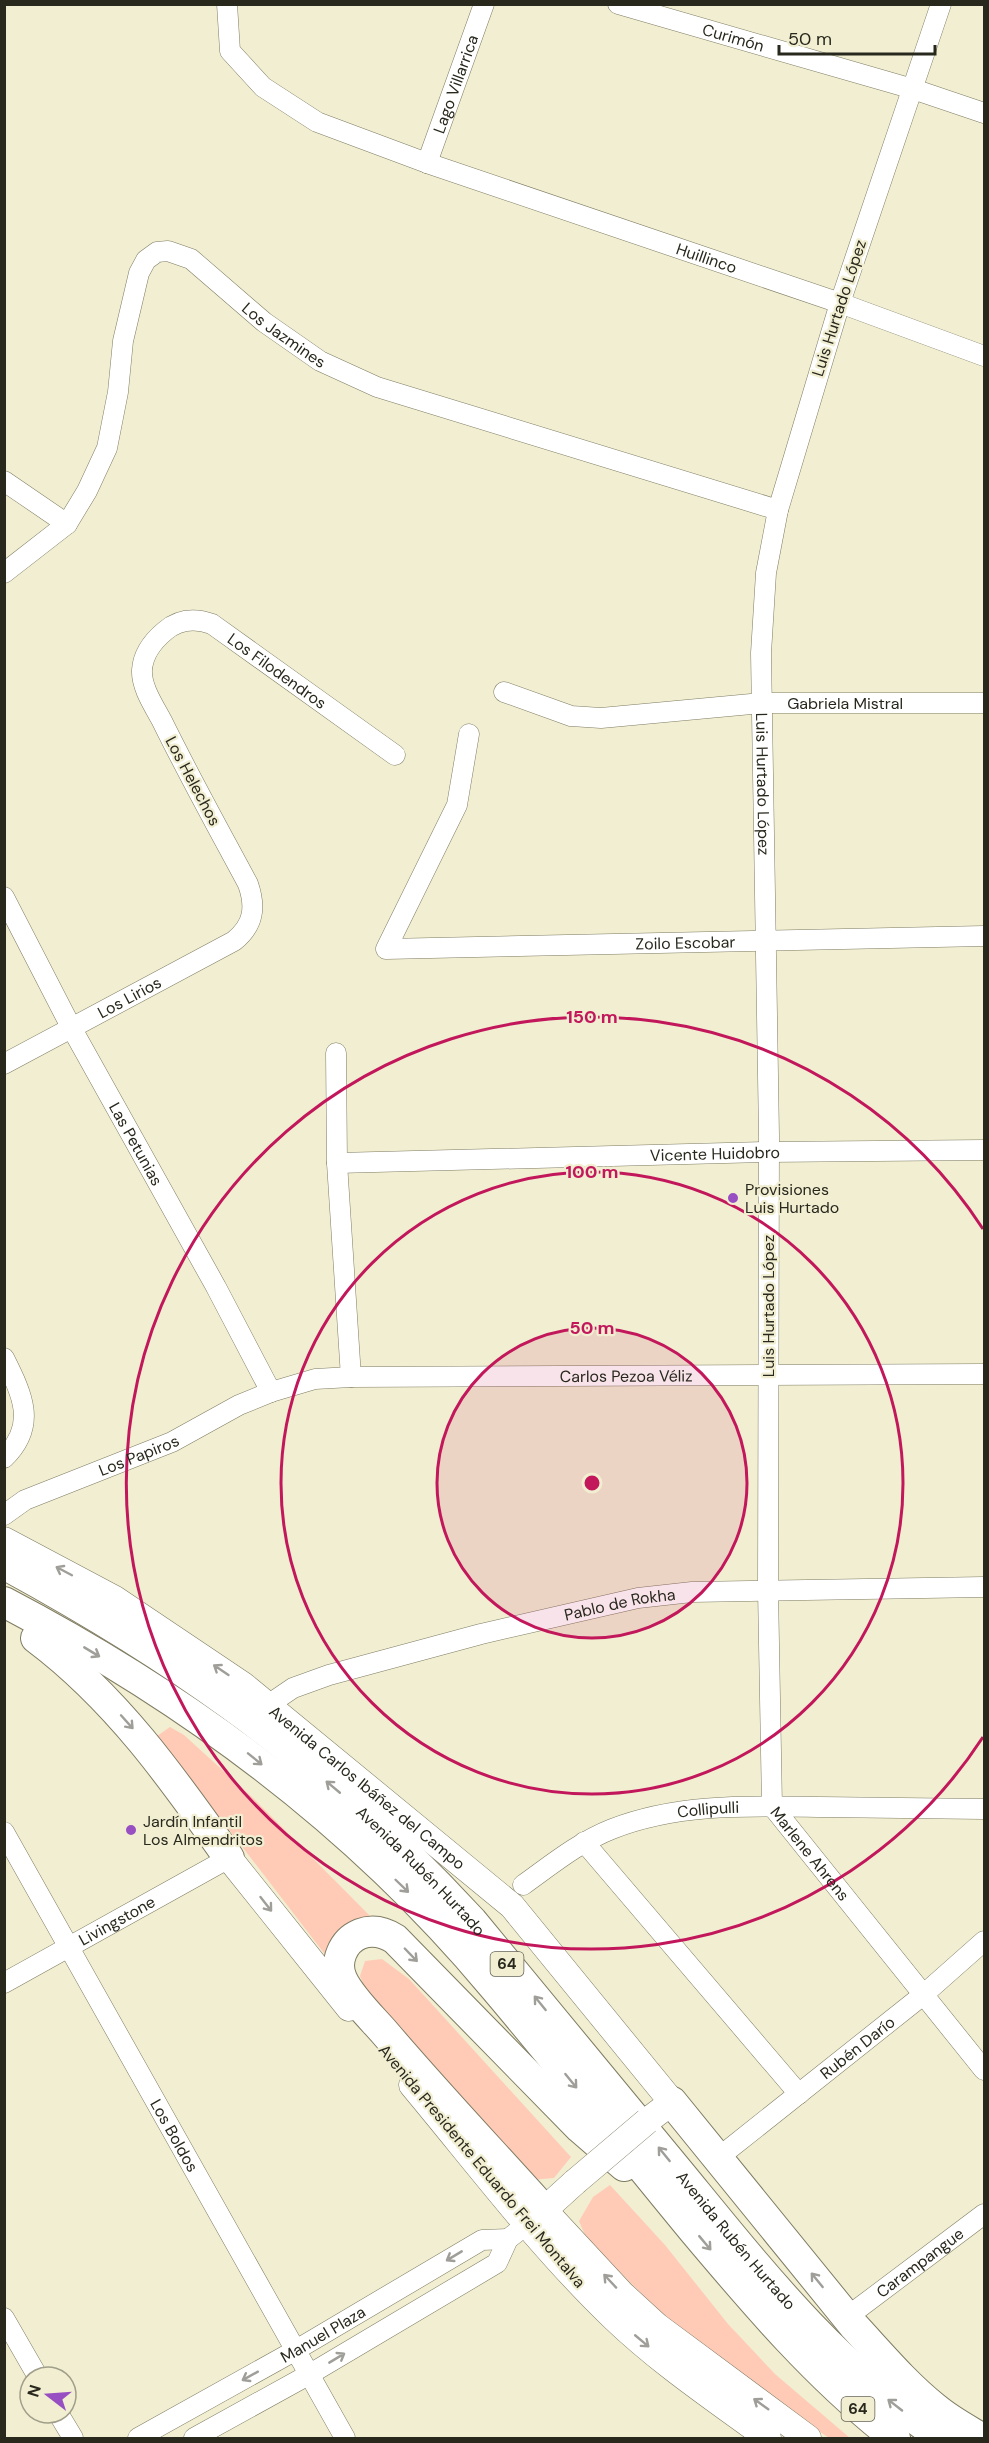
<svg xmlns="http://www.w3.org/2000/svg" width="989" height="2443" font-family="'DM Sans',sans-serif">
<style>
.green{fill:#ffcbb7}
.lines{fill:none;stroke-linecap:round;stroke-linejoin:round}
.minor-casing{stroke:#7f7c62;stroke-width:21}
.major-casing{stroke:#7f7c62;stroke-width:27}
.highway-casing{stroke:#7f7c62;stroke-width:32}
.minor{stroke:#fff;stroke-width:20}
.major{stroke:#fff;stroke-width:26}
.highway{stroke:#fff;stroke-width:30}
.major-bridge-casing{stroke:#7f7c62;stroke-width:27;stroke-linecap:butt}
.major-bridge{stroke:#fff;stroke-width:26}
.oneway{stroke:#9f9e99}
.ring{fill:none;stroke:#c2185b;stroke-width:3}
.poi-dot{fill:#984fc2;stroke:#f1eed2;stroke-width:2}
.labels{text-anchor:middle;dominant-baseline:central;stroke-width:4.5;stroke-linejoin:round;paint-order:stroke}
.shield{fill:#f1eed2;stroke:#656353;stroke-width:1.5}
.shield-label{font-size:15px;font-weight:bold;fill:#29281d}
.street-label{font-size:16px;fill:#29281d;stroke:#f1eed2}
.poi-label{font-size:16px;fill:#29281d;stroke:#f1eed2;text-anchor:start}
.centre{fill:#c2185b;stroke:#f1eed2;stroke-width:3}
.ring-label{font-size:18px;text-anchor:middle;font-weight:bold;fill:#c2185b;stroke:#f1eed2;stroke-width:4.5;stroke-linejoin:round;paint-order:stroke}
</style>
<rect width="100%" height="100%" fill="#f1eed2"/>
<path class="green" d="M 170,1727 L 184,1735 L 252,1797 L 376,1922 L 327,1957 L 157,1736 Z
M 382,1959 L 409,1979 L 571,2157 L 554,2178 L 532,2180 L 371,2003 L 360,1976 L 365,1961 Z
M 610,2185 L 665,2245 L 728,2324 L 775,2374 L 850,2438 L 829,2438 L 773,2400 L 666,2318 L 587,2240 L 579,2221 L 593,2197 Z"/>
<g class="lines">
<g class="minor-casing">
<g id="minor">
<path id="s1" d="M 227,4 L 230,51 L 263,87 L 317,122 L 427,163 L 840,303 L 984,356"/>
<path id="s2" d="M 618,4 L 913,89 L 984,113"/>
<path id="s3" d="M 941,4 L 840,303 L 778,510 L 766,573 L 761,653 L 769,1136 L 768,1590 L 772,1806 L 984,2070"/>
<path id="s4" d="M 427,163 L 484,4"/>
<path d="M 4,481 L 67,524"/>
<path id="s5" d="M 4,573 L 67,524 L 87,491 L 107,448 L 118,392 L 123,341 L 139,273 L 146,260 L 157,252 L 168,251 L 191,259 L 264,322 L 320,361 L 377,387 L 778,510"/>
<path id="s6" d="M 504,692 L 571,716 L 601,718 L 762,703 L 984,703"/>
<path id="s7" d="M 469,734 L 457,805 L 386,949 L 984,936"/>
<path id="s8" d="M 4,897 L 71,1027 L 216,1287 L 271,1392"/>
<path d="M 336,1053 L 337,1163 L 351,1377"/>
<path id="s9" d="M 4,1064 L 234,941 C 254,925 256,907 248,884 C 219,830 189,776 162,721 C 154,706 141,687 142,670 C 143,653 153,641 165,631 C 179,619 195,618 212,624 L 395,755"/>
<path id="s10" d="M 337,1163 L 768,1152 L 984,1150"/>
<path d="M 4,1358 C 22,1394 38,1425 4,1458"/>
<path id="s11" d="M 4,1515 L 25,1500 L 172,1442 L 239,1405 L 271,1392 L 315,1379 L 351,1377 L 984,1374"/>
<path id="s12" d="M 268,1705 L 293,1688 L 329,1675 L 481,1634 L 638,1598 L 692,1592 L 984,1587"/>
<path id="s13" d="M 4,1832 L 345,2438"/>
<path d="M 584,1842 L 799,2094"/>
<path id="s14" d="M 523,1885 C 551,1865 579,1842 612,1829 C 678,1803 750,1806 820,1807 C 875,1808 930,1808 984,1809"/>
<path id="s15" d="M 4,1983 L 229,1858"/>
<path id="s16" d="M 728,2150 L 923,1995 L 984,1941"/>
<path id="s17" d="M 855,2311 L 984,2214"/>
<path d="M 4,2318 L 38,2377"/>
<path d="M 58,2413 L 73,2438"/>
<path id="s18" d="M 138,2438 L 296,2350 L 482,2240 L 508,2239"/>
<path d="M 194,2438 L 310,2374 L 497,2263 L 508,2239 L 517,2232"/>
</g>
</g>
<g class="major-casing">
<g id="major">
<path id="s19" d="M 4,1540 L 115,1599 L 243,1685 L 512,1906 L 672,2102 L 647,2121"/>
<path d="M 229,1858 L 349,2008"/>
<path d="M 412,2085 C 478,2164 540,2247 614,2318 C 661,2363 716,2400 768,2438"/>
<path d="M 544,2210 L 622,2294 L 657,2326 L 808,2438"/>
<path d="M 533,2220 L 575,2182"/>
</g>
</g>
<g class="highway-casing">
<g id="highway">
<path id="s20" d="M 4,1564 C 83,1607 160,1653 232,1706 C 319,1769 399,1842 472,1921 C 543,2007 613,2092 684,2178 C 765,2277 835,2366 942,2438"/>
<path d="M 4,1602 C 191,1700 358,1824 493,1986 C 561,2066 626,2149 693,2230 C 756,2305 818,2378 895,2438"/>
<path d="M 36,1638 C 116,1698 172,1777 229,1858"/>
<path d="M 672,2102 L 854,2326 C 880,2354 905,2384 935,2408 C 949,2420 966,2429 981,2438"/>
<path d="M 544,2210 C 491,2151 436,2093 385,2033 C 372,2018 350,1997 342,1979 C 334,1962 343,1941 360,1934 C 373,1929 384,1932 395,1939 L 580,2128 L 624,2166"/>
</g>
</g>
<use href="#minor" class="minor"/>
<use href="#major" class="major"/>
<use href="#highway" class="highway"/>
<g class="major-bridge-casing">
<path id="major-bridge" d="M 575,2182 L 647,2121"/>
</g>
<use href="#major-bridge" class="major-bridge"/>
</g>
<defs><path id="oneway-shaft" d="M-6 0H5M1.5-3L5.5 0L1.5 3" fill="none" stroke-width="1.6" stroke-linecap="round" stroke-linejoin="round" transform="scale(1.5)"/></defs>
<g class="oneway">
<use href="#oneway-shaft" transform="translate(64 1571) rotate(-152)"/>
<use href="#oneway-shaft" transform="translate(92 1652) rotate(31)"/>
<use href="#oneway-shaft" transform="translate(221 1670) rotate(-146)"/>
<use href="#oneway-shaft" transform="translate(127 1722) rotate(48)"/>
<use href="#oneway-shaft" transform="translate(255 1759) rotate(39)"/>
<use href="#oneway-shaft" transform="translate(333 1787) rotate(-140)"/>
<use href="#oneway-shaft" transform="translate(402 1886) rotate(44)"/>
<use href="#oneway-shaft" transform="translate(266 1904) rotate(52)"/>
<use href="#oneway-shaft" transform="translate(411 1955) rotate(46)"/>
<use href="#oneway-shaft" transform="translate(540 2003) rotate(-129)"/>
<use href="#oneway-shaft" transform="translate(571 2081) rotate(51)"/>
<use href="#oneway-shaft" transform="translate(664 2154) rotate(-129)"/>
<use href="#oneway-shaft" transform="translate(705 2243) rotate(50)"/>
<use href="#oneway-shaft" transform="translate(454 2256) rotate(149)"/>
<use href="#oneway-shaft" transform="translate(817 2280) rotate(-129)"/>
<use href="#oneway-shaft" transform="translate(610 2281) rotate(-133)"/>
<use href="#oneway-shaft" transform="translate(642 2341) rotate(40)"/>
<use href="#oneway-shaft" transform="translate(337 2358) rotate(-31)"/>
<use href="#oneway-shaft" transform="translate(250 2376) rotate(151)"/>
<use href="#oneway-shaft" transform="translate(761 2404) rotate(-144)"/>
<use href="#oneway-shaft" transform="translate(895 2405) rotate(-142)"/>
</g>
<circle cx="592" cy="1483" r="155" fill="#c2185b" fill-opacity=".12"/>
<g class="ring">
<circle cx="592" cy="1483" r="155"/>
<circle cx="592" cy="1483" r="311"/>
<path d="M983 1737A466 466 0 1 1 983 1229"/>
</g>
<g class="poi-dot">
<circle cx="733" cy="1198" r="6"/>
<circle cx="131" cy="1830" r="6"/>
</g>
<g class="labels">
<g class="shield">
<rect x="490.5" y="1952" width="33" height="24" rx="4.5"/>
<rect x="841.5" y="2397" width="33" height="24" rx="4.5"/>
</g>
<g class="shield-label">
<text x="507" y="1964">64</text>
<text x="858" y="2409">64</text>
</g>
<g class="street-label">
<text stroke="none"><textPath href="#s2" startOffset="120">Curimón</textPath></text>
<text stroke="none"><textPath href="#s4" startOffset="84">Lago Villarrica</textPath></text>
<text stroke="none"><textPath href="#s1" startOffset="573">Huillinco</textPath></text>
<text transform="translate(839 308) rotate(-72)">Luis Hurtado López</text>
<text stroke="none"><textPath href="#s5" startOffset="528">Los Jazmines</textPath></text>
<text stroke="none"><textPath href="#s9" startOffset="741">Los Filodendros</textPath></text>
<text stroke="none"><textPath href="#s6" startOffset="346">Gabriela Mistral</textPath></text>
<text transform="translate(193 781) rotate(62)">Los Helechos</text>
<text stroke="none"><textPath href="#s3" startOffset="807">Luis Hurtado López</textPath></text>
<text stroke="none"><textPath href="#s7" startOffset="532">Zoilo Escobar</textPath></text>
<text stroke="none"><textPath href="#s9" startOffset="142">Los Lirios</textPath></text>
<text stroke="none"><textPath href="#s8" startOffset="280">Las Petunias</textPath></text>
<text stroke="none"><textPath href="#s10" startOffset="378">Vicente Huidobro</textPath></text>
<text transform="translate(768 1306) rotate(-90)">Luis Hurtado López</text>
<text stroke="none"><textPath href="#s11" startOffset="652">Carlos Pezoa Véliz</textPath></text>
<text stroke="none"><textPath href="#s11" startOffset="148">Los Papiros</textPath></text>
<text stroke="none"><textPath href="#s12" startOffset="368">Pablo de Rokha</textPath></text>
<text stroke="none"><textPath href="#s19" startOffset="441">Avenida Carlos Ibáñez del Campo</textPath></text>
<text stroke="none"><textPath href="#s14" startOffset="204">Collipulli</textPath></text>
<text stroke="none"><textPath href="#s3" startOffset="1890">Marlene Ahrens</textPath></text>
<text stroke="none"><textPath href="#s20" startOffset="520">Avenida Rubén Hurtado</textPath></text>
<text stroke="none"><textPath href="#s15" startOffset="129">Livingstone</textPath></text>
<text stroke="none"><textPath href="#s16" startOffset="165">Rubén Darío</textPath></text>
<text stroke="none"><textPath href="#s13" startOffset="348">Los Boldos</textPath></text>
<text transform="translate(482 2166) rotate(50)">Avenida Presidente Eduardo Frei Montalva</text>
<text stroke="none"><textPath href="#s20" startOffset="1006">Avenida Rubén Hurtado</textPath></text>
<text stroke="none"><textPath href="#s17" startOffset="81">Carampangue</textPath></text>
<text stroke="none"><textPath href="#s18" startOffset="212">Manuel Plaza</textPath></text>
</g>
<g class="poi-label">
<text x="745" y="1189">Provisiones<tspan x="745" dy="18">Luis Hurtado</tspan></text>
<text x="143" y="1821">Jardín Infantil<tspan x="143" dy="18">Los Almendritos</tspan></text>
</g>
</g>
<circle cx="592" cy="1483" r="9" class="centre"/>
<g class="ring-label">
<text x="592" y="1023">150 m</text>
<text x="592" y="1178">100 m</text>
<text x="592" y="1334">50 m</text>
</g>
<rect width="989" height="2443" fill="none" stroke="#29281d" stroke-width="12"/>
<g transform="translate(48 2395) rotate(287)"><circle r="28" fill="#f1eed2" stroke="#a19f8a" stroke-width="1.5"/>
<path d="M0-4.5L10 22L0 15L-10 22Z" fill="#984fc2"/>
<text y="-9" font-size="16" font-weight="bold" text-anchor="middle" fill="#29281d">N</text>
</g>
<path d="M779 45v9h156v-9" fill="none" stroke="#29281d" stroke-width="3"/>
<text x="788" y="45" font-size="18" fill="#29281d" stroke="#f1eed2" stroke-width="4.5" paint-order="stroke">50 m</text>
</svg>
